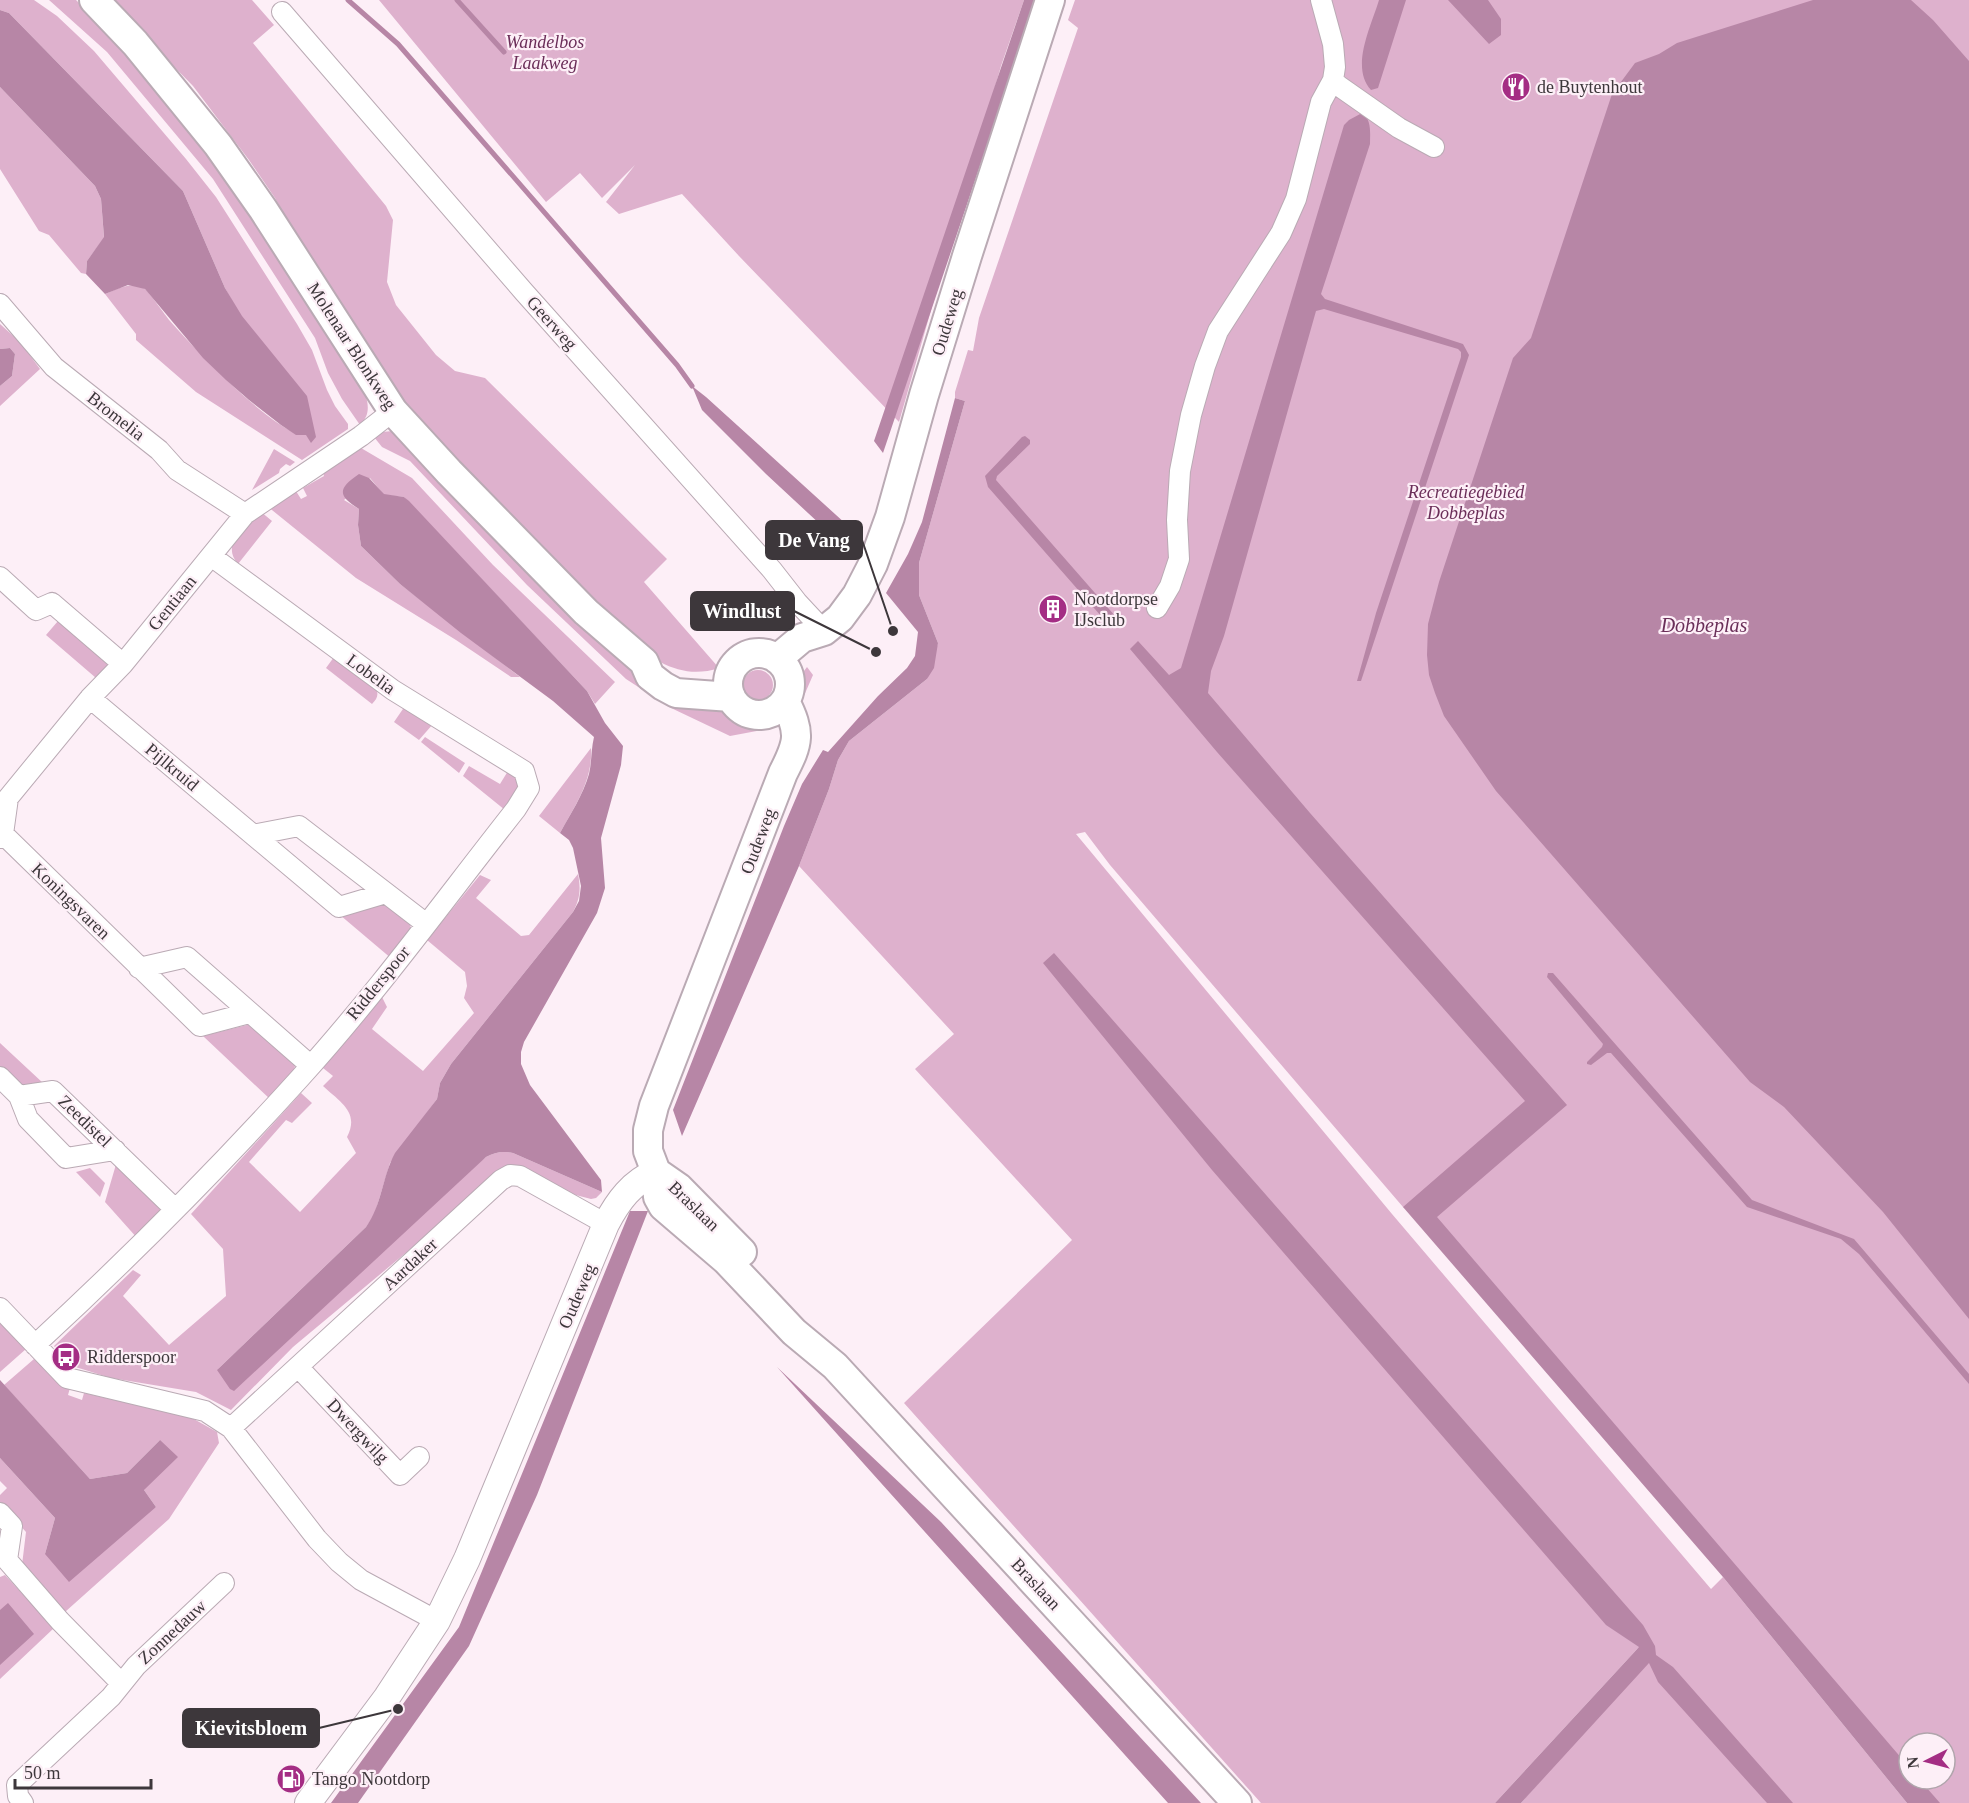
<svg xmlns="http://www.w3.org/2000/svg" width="1969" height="1803" font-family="'Times New Roman',serif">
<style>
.green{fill:#deb1cd}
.water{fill:#b786a6}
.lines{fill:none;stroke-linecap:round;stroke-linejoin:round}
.stream{stroke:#b786a6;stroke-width:5}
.minor-casing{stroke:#baaab4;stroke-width:22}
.tertiary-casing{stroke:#baaab4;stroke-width:28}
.secondary-casing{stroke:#baaab4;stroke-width:32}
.minor{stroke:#fff;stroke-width:20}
.tertiary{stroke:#fff;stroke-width:26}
.secondary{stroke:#fff;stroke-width:28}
.labels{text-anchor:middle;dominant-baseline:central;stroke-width:4.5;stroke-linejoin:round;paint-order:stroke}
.park-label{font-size:18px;font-style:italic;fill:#6b2e59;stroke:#fdeff7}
.poi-label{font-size:18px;fill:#3d373b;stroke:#fdeff7;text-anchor:start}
.street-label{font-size:18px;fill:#3d373b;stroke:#fdeff7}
.water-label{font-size:20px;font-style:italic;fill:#6a2e58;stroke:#fdeff7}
.leader{fill:none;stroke:#3d373b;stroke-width:2}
.callout-dot{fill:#3d373b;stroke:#fdeff7;stroke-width:2}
.callout{fill:#3d373b;stroke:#3d373b;stroke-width:2}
.callout-label{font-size:20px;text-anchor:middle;font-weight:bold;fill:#fff}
</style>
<rect width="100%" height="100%" fill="#fdeff7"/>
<path class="green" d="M 0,0 L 34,0 L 57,16 L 94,51 L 186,159 L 216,197 L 297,324 L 312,350 L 327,390 L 335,406 L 348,424 L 348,429 L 302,460 L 196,392 L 136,340 L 136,334 L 105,294 C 117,289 133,280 145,289 C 149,292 165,315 170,321 C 192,346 276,436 306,435 L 225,288 L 183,191 L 9,13 L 0,10 Z
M 49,0 L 76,0 L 84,8 L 168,100 L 227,177 L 366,396 C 369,408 369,416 360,425 L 342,399 L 328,373 L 315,338 L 213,179 L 107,52 Z
M 109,0 L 252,0 L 274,25 L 253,43 L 386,206 L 393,220 L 387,282 L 396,305 L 436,355 L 455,371 L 485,378 L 667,559 L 644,582 L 719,668 C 698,675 679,672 660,662 L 556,571 L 373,369 L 275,198 L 249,160 L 193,86 Z
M 379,0 L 1024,0 L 1001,66 L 899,422 L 739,256 L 682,194 L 619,214 L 606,202 L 635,165 L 602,198 L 580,173 L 546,202 Z
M 1075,0 L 1969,0 L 1969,1803 L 1934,1803 L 1913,1779 L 1945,1779 L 1945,1743 L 1909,1743 L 1909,1774 L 1428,1222 L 1403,1207 L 1110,865 L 1085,832 L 1076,834 L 1392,1214 L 1711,1589 L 1723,1577 L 1907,1803 L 1521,1803 L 1558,1761 L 1639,1647 L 1495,1803 L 1261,1803 L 904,1403 L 1072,1240 L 915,1069 L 954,1034 L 799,866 L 829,789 L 838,760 L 849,741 L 927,679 L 938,643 L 919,595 L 919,563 L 965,401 L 955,398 L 955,392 L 968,350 L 973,351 L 979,318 L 1078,28 L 1068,20 Z
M 0,87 L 95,186 L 101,199 L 104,238 L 87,261 L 86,274 L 81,273 L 49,235 L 39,231 L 0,169 Z
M 0,324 L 20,342 L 40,369 L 0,406 L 0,386 L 12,376 L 15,354 L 10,348 L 0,349 Z
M 393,431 L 656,689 L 724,706 L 737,717 L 762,730 L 730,736 L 669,707 L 626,679 L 527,585 L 410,461 L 382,447 L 374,437 L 382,432 Z
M 361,448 L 412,478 L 493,565 L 615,682 L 595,704 L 587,691 L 404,497 L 384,495 L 370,478 L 344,500 L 359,509 L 358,525 L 361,546 L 400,584 L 520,677 L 511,677 L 456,640 L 356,578 L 267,506 L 294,488 L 301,499 L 307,496 L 303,488 L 324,476 L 323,472 Z
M 274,449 L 295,462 L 290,466 L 286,464 L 280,469 L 279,473 L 252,490 Z
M 260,511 L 272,521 L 238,564 C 220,544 246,526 260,511 Z
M 58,621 L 109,664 L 96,678 L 46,635 Z
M 334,657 L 375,686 C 379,694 378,698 372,704 L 326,668 Z
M 807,667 L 813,675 L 803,698 L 802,717 C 796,697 792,686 807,667 Z
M743 685a15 15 0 1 1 30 0a15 15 0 1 1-30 0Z
M 405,706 L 433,724 L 419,740 L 394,722 Z
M 425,737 L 465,763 L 459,773 L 421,742 Z
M 591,748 C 593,780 575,806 560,833 L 539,816 Z
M 469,766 L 500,784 L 508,771 L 519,779 L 521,784 L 505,810 L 463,776 Z
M 578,874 C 581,889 580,899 573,912 L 451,1064 L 440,1083 L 437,1099 L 390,1163 L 374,1216 L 366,1227 L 217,1370 L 486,1157 C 496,1152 502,1151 513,1153 L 602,1192 L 596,1198 L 591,1199 L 499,1175 L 293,1347 L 231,1410 L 196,1392 L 111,1378 L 69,1365 L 54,1346 L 133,1270 L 141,1275 L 123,1296 L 169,1345 L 226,1296 L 223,1249 L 191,1214 L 301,1093 L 312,1103 L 292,1123 L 286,1120 L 249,1162 L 300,1212 L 356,1153 L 347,1137 C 360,1112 340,1102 323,1086 L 333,1076 L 323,1068 L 381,995 L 387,1007 L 372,1029 L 423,1071 L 474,1013 L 464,998 L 467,986 L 465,972 L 427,940 L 480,875 L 491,880 L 476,898 L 521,936 L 529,935 Z
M 387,901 C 420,928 416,927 392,959 L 340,915 Z
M 251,1024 L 295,1065 L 294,1074 L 271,1100 L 203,1036 Z
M 0,1043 L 43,1083 L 24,1088 L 0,1069 Z
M 117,1161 L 162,1209 L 161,1215 L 138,1239 L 105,1202 Z
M 90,1168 L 105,1183 L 100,1197 L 76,1172 Z
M 0,1320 L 26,1349 L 0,1372 Z
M 34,1359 L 52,1376 L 70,1388 L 68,1395 L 82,1400 L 84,1393 L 192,1418 L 217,1432 L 219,1443 L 169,1519 L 65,1612 L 22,1565 L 26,1532 L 0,1503 L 0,1495 L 7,1488 L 0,1481 L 0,1458 L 55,1518 L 45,1554 L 156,1507 L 144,1490 L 160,1440 L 127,1473 L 90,1479 L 4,1385 Z
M 5,1575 L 54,1628 L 0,1679 L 0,1577 Z"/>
<path class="water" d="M 1024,0 L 1036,0 L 883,453 L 874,441 Z
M 1379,0 L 1406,0 L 1378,88 L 1371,90 C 1350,67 1371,27 1379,0 Z
M 1448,0 L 1488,0 L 1501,19 L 1501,35 L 1489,44 Z
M 1813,0 L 1911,0 L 1933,20 L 1969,61 L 1969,1319 L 1883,1212 L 1784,1107 L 1750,1082 L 1496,791 L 1444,716 L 1435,693 L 1429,675 L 1427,655 L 1428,624 L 1439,582 L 1513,358 L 1531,338 L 1612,94 L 1635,63 L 1659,54 L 1677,43 Z
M 0,10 L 9,13 L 183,191 L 225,288 L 242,316 L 307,396 L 316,437 L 311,443 L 306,435 L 296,435 L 281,425 L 249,400 L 226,380 L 203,358 L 145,289 L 128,285 L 105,294 L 86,274 L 87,261 L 104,237 L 101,199 L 95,186 L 0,87 Z
M 1362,113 C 1372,119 1370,134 1370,144 L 1321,294 L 1325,299 L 1463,344 L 1469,355 L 1361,681 L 1357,681 L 1376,613 L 1461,357 L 1461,352 L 1458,349 L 1324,309 L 1316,311 L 1224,636 L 1211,671 L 1208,693 L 1310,813 L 1567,1105 L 1437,1217 L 1909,1767 L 1909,1779 L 1919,1779 L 1940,1803 L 1907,1803 L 1723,1577 L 1403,1207 L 1525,1101 L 1217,752 L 1130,649 L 1138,641 L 1169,675 L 1181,668 L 1344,125 L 1349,120 Z
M 10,348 L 15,354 L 12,376 L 0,386 L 0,349 Z
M 692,386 L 706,397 L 857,534 L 850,552 L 766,474 L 702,410 Z
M 955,398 L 965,401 L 919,563 L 919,595 L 938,643 L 934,668 L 927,679 L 849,741 L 838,760 L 829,789 L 799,866 L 682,1136 L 673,1110 L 784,826 L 802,784 L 823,750 L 828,752 L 878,696 L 907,668 L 915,656 L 918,632 L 886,593 L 908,554 L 922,522 Z
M 1025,436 L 1030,440 L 1030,444 L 997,476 L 996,480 L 1116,617 L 1116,621 L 1108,624 L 988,487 L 985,476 L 1022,437 Z
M 359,474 L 369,478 L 384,494 L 404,497 L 409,501 L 587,691 L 605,723 L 623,746 L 621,765 L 601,838 L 605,888 L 597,913 L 524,1042 L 521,1052 L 521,1064 L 530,1085 L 601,1180 L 602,1192 L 513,1153 C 502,1151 496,1152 486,1157 L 234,1391 L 230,1389 L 217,1370 L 366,1227 C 382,1205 382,1177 395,1153 L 437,1099 L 440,1083 L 451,1064 L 573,912 L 579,901 L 581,886 L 573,848 L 569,840 L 560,833 C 571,813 583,795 589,774 C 592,761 591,749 594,737 L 553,701 L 461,633 L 400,584 L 361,546 L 358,525 L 359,509 C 338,496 337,489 359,474 Z
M 1054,953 L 1643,1625 L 1655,1646 L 1656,1655 L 1673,1667 L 1793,1803 L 1767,1803 L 1658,1682 L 1649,1663 L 1521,1803 L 1495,1803 L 1639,1647 L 1606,1625 L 1212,1170 L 1043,963 Z
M 1548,973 L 1553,973 L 1752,1200 L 1854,1239 L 1969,1374 L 1969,1384 L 1859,1254 L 1841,1239 L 1747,1207 L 1611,1053 L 1607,1053 L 1591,1065 L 1587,1064 L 1587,1062 L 1602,1047 L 1603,1044 L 1547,977 Z
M 630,1211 L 648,1211 L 537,1495 L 469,1646 L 358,1803 L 331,1803 L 459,1627 Z
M 777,1367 L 941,1522 L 1201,1803 L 1168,1803 Z
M 0,1380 L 90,1479 L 127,1473 L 160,1440 L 178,1457 L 144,1490 L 156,1507 L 69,1582 L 45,1554 L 55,1518 L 0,1458 Z
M 8,1603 L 34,1634 L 0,1665 L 0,1610 Z"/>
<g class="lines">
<path class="stream" d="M 348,0 L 398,44 L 677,365 L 692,386
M 457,0 L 504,52"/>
<g class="minor-casing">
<path id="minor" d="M 282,12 L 524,292 L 772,570 L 797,602 L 824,631
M 1333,80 L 1339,86 L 1399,128 L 1434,147
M 0,304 L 54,367 L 159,450 L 177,470 L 245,514
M 0,577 L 36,610 L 52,603 L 123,664
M 1157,608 L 1170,586 L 1179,559 L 1177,520 L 1180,471 L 1191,415 L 1205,366 L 1218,331 L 1281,233 L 1296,199 L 1321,102 L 1333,80 L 1335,67 L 1333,44 L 1321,0
M 90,698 L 339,907 L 386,893
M 3,834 L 200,1026 L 249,1013
M 253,835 L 299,826 L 425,923
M 0,838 L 3,834 L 8,798 L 90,698 L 123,664 L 245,514 L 361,436 L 393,411
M 139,968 L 187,957 L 310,1065
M 0,1077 L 19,1096 L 28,1119 L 66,1158 L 115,1150
M 19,1096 L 53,1091 L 175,1209
M 0,1308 L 67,1378 L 205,1411 L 231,1428 L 317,1539 L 339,1562 L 361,1580 L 437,1621
M 35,1345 C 127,1260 216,1171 300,1078 C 377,993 445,899 516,809 L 529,788 L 524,771 L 393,690 L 211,556
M 299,1368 L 400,1475 L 419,1457
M 231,1428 L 501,1180 L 510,1175 L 520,1176 L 606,1224
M 0,1513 L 12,1526 L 7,1560 L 60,1621 L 121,1683
M 23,1803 L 18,1796 L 17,1785 L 111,1697 L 136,1666 L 224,1583"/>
</g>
<g class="tertiary-casing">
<path id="tertiary" d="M 308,1803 L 387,1697 L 437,1621 L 467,1559 L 606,1224 C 618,1201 632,1182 656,1172"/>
</g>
<g class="secondary-casing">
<path id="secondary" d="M 94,0 L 135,43 L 218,145 L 263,209 L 393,411 L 449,472 L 586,612 L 644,662 L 650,676 L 663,686 L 676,693 L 731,697
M728 684a31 31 0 1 1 62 0a31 31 0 1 1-62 0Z
M 777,659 L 802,638 L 824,631 L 840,618 L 857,595 L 873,564 L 890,517 L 924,395 L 967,256 L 1050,0
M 785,701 C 801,733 799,742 783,773 L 654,1106 L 648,1130 L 648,1151 L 656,1172 L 658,1197 L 663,1206 L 726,1260 L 794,1332 L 835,1366 L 1237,1803
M 656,1172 L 679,1188 L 742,1252"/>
</g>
<use href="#minor" class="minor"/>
<use href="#tertiary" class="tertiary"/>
<use href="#secondary" class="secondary"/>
</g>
<defs>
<g id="restaurant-disc" transform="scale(1.5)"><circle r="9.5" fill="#a42d84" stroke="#fdeff7"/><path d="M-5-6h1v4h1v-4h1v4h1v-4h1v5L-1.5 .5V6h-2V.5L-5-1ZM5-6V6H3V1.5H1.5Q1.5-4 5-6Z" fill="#fff"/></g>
<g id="building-disc" transform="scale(1.5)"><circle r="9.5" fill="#a42d84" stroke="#fdeff7"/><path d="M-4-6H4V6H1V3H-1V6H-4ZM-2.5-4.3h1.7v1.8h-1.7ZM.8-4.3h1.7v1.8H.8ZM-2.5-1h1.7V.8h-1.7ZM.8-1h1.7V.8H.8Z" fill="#fff"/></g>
<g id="bus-disc" transform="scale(1.5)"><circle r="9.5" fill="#a42d84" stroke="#fdeff7"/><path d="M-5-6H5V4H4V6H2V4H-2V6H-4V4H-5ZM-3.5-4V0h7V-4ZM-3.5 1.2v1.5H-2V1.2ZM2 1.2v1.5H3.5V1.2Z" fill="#fff"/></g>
<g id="fuel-disc" transform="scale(1.5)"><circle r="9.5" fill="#a42d84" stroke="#fdeff7"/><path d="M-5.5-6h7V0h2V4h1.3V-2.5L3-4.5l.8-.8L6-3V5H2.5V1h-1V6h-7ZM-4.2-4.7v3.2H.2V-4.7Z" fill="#fff"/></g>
</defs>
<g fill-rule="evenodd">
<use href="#restaurant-disc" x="1516" y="87"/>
<use href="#building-disc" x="1053" y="609"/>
<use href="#bus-disc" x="66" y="1357"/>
<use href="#fuel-disc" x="291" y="1779"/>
</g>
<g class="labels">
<g class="park-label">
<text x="545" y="42">Wandelbos<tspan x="545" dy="21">Laakweg</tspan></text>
<text x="1466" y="492">Recreatiegebied<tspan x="1466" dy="21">Dobbeplas</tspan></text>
</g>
<g class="poi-label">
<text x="1537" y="87">de Buytenhout</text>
<text x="1074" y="599">Nootdorpse<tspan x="1074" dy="21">IJsclub</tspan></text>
<text x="87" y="1357">Ridderspoor</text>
<text x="312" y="1779">Tango Nootdorp</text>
</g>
<g class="street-label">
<text transform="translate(947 322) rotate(-73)">Oudeweg</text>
<text transform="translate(552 323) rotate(48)">Geerweg</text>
<text transform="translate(352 346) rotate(57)">Molenaar Blonkweg</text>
<text transform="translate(116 416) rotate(38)">Bromelia</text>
<text transform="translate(172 603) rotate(-51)">Gentiaan</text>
<text transform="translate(371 674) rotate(36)">Lobelia</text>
<text transform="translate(172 767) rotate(40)">Pijlkruid</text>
<text transform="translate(758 841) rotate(-69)">Oudeweg</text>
<text transform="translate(71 901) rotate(44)">Koningsvaren</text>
<text transform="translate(378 983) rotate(-51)">Ridderspoor</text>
<text transform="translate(85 1121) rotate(44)">Zeedistel</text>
<text transform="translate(694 1206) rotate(44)">Braslaan</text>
<text transform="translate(410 1264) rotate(-43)">Aardaker</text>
<text transform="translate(577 1296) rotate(-67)">Oudeweg</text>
<text transform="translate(358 1431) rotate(47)">Dwergwilg</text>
<text transform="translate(1036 1584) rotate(47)">Braslaan</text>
<text transform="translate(172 1632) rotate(-43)">Zonnedauw</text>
</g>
<g class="water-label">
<text x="1704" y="625">Dobbeplas</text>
</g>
</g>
<path class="leader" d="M893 631L862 540M876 652L794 611M398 1709L319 1728"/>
<g class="callout-dot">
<circle cx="893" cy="631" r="6"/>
<circle cx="876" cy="652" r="6"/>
<circle cx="398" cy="1709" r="6"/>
</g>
<g class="callout">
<rect x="766" y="521" width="96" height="38" rx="6"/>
<rect x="691" y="592" width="103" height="38" rx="6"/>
<rect x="183" y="1709" width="136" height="38" rx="6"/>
</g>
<g class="callout-label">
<text x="814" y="547">De Vang</text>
<text x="742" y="618">Windlust</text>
<text x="251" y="1735">Kievitsbloem</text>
</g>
<g transform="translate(1927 1761) rotate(264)"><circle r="28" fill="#fdeff7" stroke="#b0a5ac" stroke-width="1.5"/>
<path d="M0-4.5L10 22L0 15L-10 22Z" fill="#a42d84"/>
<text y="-9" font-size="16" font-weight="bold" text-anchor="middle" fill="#3d373b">N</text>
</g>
<path d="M15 1779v9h136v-9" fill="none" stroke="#3d373b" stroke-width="3"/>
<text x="24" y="1779" font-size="18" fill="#3d373b" stroke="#fdeff7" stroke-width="4.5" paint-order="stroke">50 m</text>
</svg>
